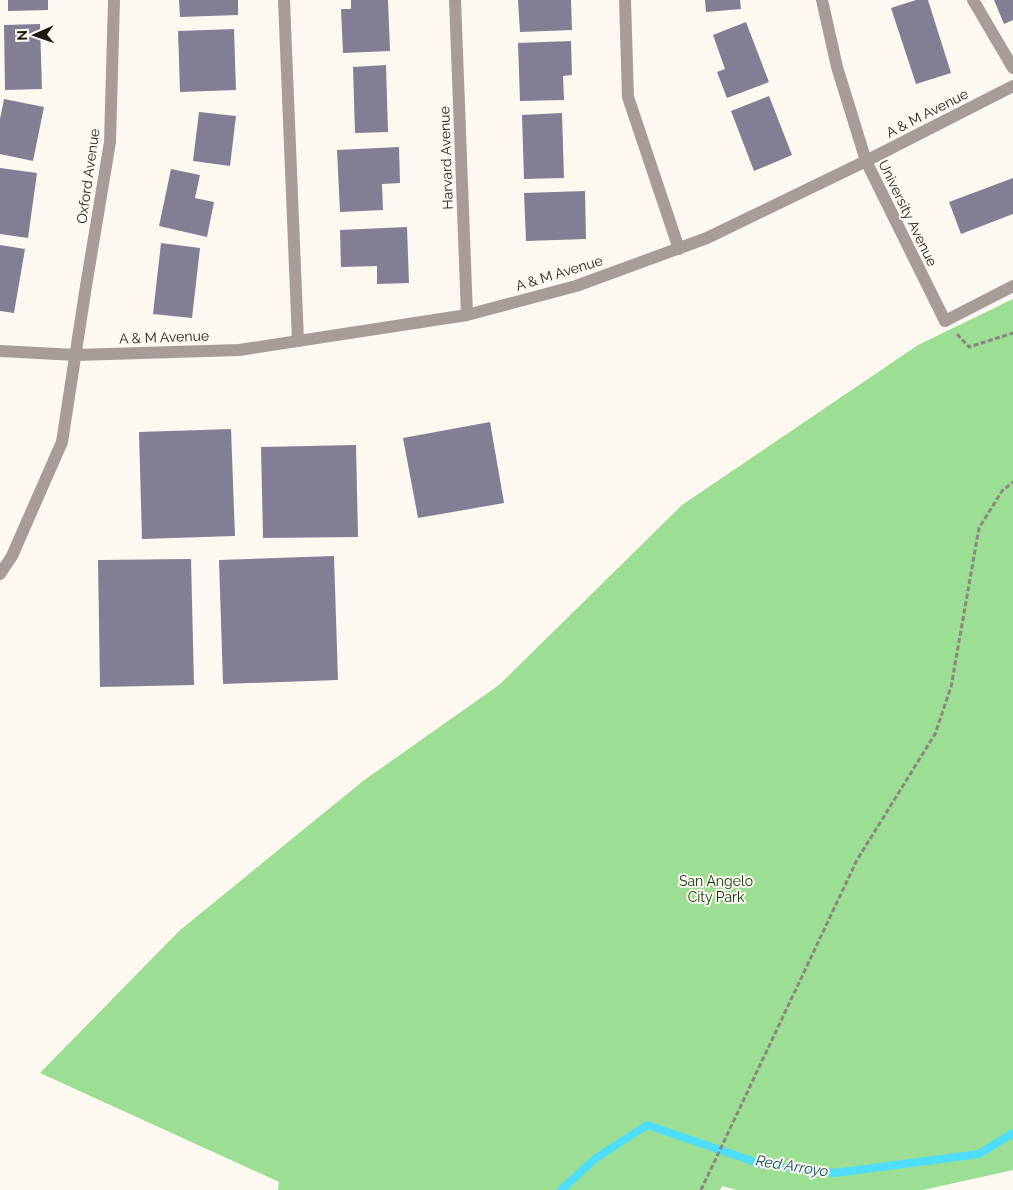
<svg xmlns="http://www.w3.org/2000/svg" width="1013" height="1190" font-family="Raleway,sans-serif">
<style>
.green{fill:#9bde94}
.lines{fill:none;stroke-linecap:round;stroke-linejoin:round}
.stream{stroke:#4fddfc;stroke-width:8}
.building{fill:#847e94}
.path{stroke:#8c877e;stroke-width:3;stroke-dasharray:5 2.5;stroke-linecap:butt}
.service{stroke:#a89c99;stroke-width:12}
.minor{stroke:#a89c99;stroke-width:12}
.labels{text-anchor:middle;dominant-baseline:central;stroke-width:4;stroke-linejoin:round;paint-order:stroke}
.street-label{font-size:14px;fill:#1e1911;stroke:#fef9f0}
.park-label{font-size:14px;fill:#083906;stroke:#fef9f0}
.water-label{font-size:15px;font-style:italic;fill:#0f4c59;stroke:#fef9f0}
</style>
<rect width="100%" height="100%" fill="#fef9f0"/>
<path class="green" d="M 1013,299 L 1013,1170 L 923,1190 L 737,1190 L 722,1186 L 720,1190 L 278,1190 L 279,1182 L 40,1073 L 179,931 L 363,781 L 499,685 L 682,505 L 918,345 Z"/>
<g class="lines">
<path class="stream" d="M 561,1190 L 596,1158 L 647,1125 L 761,1164 L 835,1173 L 979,1154 L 1013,1133"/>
</g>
<path class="building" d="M 8,0 L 48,0 L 48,10 L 8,11 Z
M 179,0 L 238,0 L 238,15 L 180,17 Z
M 351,0 L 388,0 L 390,51 L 343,53 L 341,9 L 351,9 Z
M 518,0 L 571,0 L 572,30 L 520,32 Z
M 705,0 L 740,0 L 741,9 L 706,12 Z
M 916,0 L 928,0 L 951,73 L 916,84 L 891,8 Z
M 994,0 L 1013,0 L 1013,20 L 1004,24 Z
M 746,22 L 769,82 L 727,98 L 717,72 L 725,69 L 713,35 Z
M 40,24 L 42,89 L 5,90 L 4,25 Z
M 234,29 L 236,90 L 180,92 L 178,31 Z
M 571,41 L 572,75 L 563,76 L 564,100 L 520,101 L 518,43 Z
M 386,65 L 388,132 L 355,133 L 353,67 Z
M 769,96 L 792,155 L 754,171 L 731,111 Z
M 4,99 L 44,107 L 33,161 L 0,154 L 0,119 Z
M 199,112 L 236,116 L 230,166 L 193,161 Z
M 562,113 L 564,178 L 524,179 L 522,115 Z
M 399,147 L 400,183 L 382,184 L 383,210 L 340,212 L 337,150 Z
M 0,168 L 37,173 L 28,238 L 0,234 Z
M 171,169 L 200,175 L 195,198 L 214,202 L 207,237 L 159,226 Z
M 1013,178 L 1013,214 L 961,234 L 949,202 Z
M 585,191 L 586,239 L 526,241 L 524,193 Z
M 407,227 L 409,283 L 377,284 L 377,266 L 341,267 L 340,230 Z
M 161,243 L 200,248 L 192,318 L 153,314 Z
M 0,245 L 25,249 L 14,313 L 0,311 Z
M 490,422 L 504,503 L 418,518 L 403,438 Z
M 231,429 L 235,536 L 142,539 L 139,432 Z
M 356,445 L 358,537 L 263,538 L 261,447 Z
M 334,556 L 338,680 L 223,684 L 219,560 Z
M 191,559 L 194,685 L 100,687 L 98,560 Z"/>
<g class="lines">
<path class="path" d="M 957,334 L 969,347 L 1013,333
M 701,1190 L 857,860 L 935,734 L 951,687 L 979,528 L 1002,491 L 1013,482"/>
<path class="service" d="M 284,0 L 298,341
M 625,0 L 628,97 L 679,249
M 973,0 L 1013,68
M 945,321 L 1013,286"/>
<path class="minor" d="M 455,0 L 467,315
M 822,0 L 837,67 L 866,161 L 945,321
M 0,351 L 76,355 L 239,350 L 467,315 L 576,286 L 707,238 L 866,161 L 1013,86
M 0,574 L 12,556 L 62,442 L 86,286 L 110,142 L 114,0"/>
</g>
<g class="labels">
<g class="street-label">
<text transform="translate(927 113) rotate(-27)">A &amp; M Avenue</text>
<text transform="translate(446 158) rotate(-92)">Harvard Avenue</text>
<text transform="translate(88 176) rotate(-82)">Oxford Avenue</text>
<text transform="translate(908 213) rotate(64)">University Avenue</text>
<text transform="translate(559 273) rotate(-17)">A &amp; M Avenue</text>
<text transform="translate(164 337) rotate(-2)">A &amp; M Avenue</text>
</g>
<g class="park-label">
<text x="716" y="881">San Angelo<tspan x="716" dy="16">City Park</tspan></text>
</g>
<g class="water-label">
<text transform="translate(792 1166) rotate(9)">Red Arroyo</text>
</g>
</g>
<g transform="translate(35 35) rotate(268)" stroke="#fef9f0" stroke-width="4" paint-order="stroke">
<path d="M0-4L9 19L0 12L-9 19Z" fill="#1e1911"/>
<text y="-8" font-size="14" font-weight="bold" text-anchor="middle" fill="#1e1911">N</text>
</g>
</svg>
